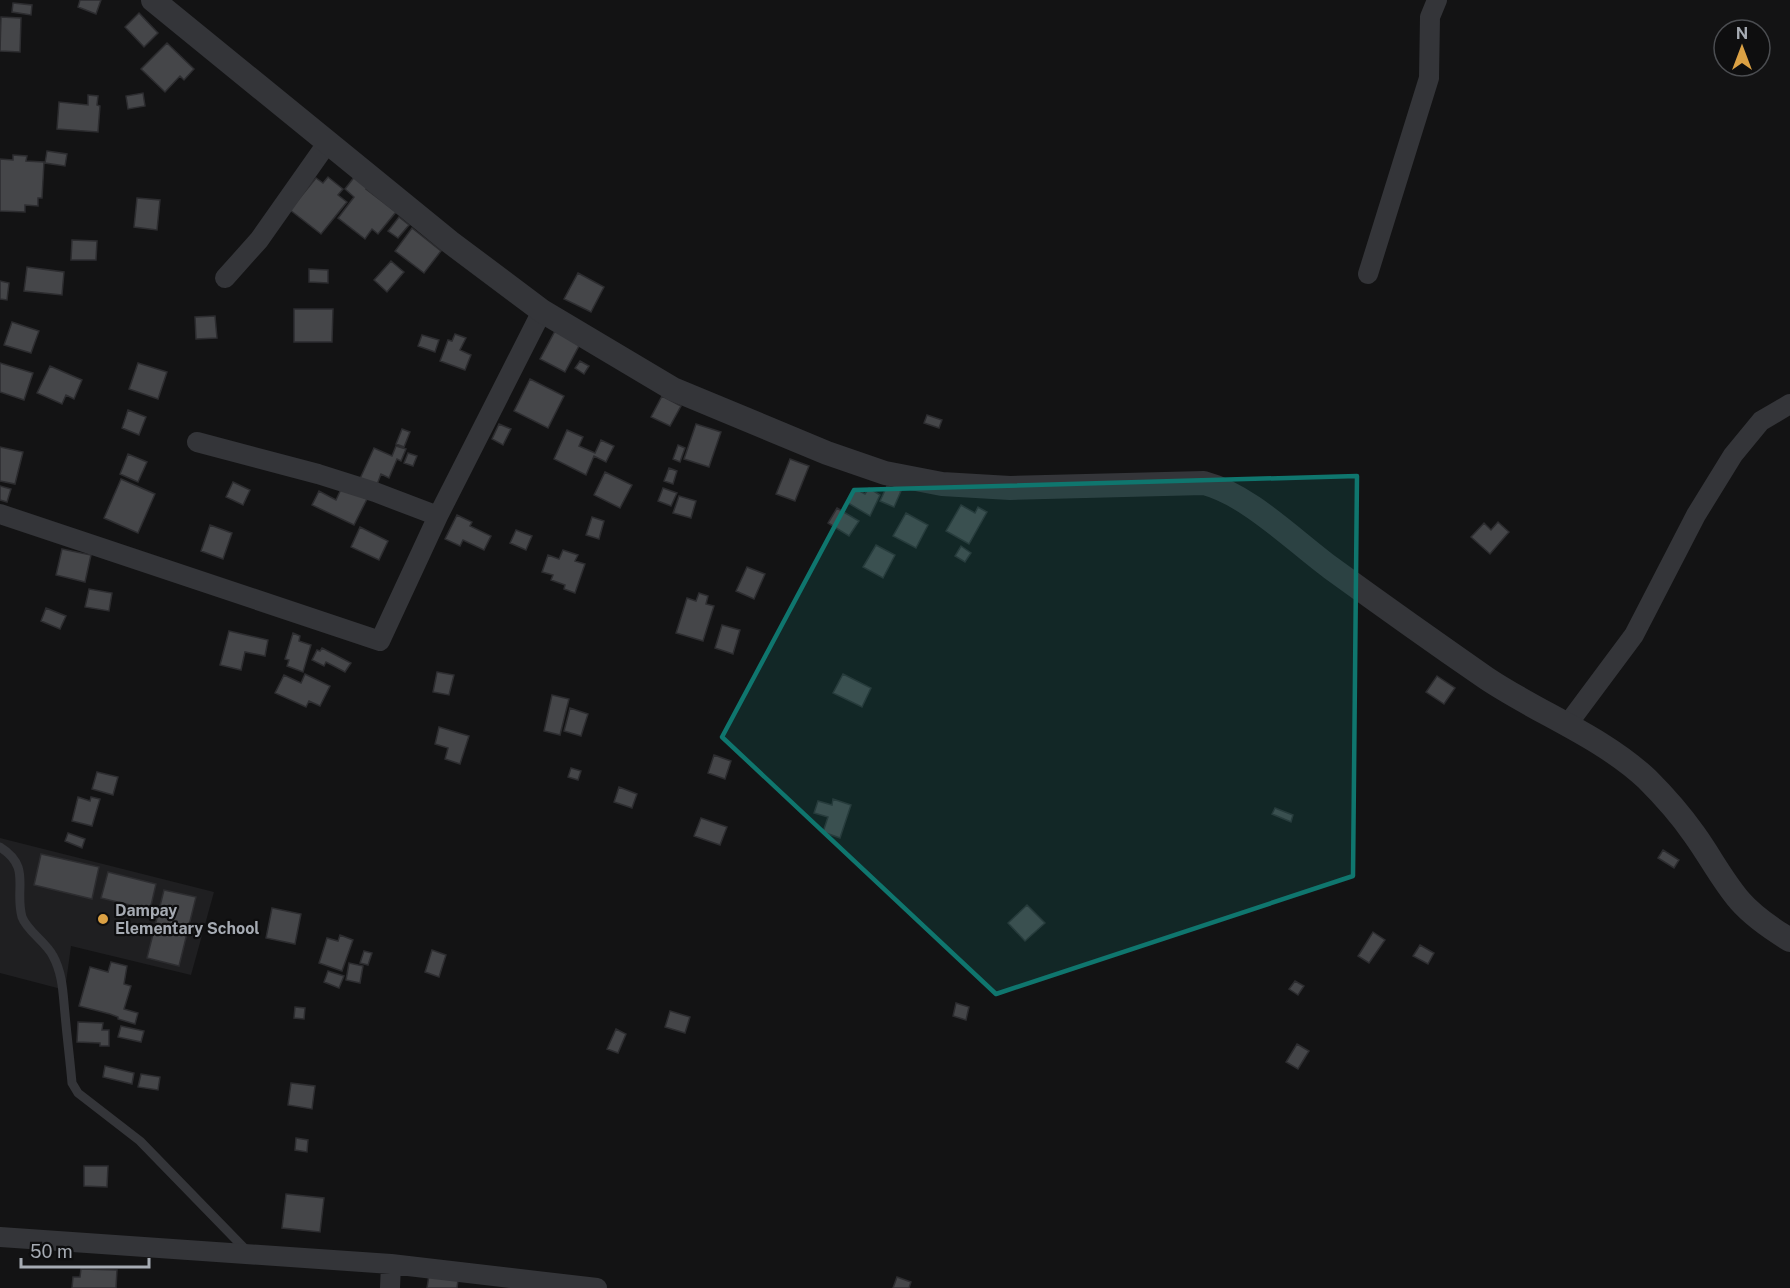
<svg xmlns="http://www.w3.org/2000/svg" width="1790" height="1288" font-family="'Public Sans',sans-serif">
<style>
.built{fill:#1f1f21}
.building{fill:#454649;stroke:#2d2d30;stroke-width:1.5}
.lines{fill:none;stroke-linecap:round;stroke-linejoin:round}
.service{stroke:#343539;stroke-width:9}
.minor{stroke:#343539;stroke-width:20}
.tertiary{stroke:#343539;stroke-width:24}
.marked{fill:#0f766e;fill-opacity:0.2;stroke:#0f766e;stroke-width:4.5;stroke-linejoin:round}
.poi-dot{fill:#dba144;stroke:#0e0e0f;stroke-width:2}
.labels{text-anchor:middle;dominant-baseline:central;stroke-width:4.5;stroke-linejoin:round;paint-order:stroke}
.poi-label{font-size:16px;font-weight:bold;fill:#a6abb3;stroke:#0e0e0f;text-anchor:start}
</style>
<rect width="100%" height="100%" fill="#131314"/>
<path class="built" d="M 0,838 L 214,892 L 191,975 L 71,946 L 65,990 L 0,973 Z"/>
<path class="building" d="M 80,0 L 101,0 L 96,14 L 78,7 Z
M 13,3 L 32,5 L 31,15 L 12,12 Z
M 139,13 L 158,33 L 144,47 L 125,27 Z
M 1,17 L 21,18 L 20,52 L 0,51 Z
M 167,43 L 194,69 L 184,80 L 180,76 L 165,92 L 141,69 Z
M 143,93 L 145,106 L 128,109 L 126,96 Z
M 88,95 L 98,96 L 97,105 L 100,106 L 98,132 L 57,129 L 59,102 L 88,105 Z
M 47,151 L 67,154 L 65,166 L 45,163 Z
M 13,155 L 27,156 L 26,161 L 44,162 L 42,198 L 38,198 L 38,206 L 25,205 L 25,212 L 0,211 L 0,159 L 13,160 Z
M 355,176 L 368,186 L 366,189 L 396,212 L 378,234 L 372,229 L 365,239 L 338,218 L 354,197 L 345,189 Z
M 328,177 L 343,189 L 338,195 L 347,202 L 321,234 L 290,210 L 316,178 L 323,183 Z
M 137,198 L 160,200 L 157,230 L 134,227 Z
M 399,217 L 409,225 L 398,238 L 388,231 Z
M 412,228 L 441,251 L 424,273 L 395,251 Z
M 72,240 L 97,241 L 96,260 L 71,260 Z
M 391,261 L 404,272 L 387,292 L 374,280 Z
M 27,267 L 64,272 L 62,295 L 24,291 Z
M 309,269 L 328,270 L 328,283 L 309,282 Z
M 578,273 L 604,287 L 591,312 L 564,299 Z
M 0,281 L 9,283 L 7,300 L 0,299 Z
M 294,309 L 333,309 L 332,342 L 294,342 Z
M 215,316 L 217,338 L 196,339 L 195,317 Z
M 12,322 L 39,331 L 31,353 L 4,345 Z
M 555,331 L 580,344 L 565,372 L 540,359 Z
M 455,334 L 466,338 L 460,350 L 471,355 L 465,370 L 440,361 L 448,340 L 452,341 Z
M 422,335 L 439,340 L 435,352 L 418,346 Z
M 580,361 L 589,366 L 584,374 L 575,368 Z
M 0,363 L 33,373 L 24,400 L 0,392 Z
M 138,363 L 167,372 L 158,399 L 129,389 Z
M 50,366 L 82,380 L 74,399 L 66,395 L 62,404 L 37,393 Z
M 530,379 L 564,396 L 548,428 L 514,411 Z
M 662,396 L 681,406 L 670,426 L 651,417 Z
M 128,410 L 146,417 L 139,435 L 122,428 Z
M 927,415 L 942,420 L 939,428 L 924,423 Z
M 499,424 L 511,429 L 503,445 L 492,439 Z
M 696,424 L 721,432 L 709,467 L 684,459 Z
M 402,429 L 410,432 L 404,447 L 396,444 Z
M 567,430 L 583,437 L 579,446 L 595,453 L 601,440 L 614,446 L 606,462 L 594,456 L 586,475 L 554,459 Z
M 678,445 L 685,448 L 680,462 L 673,459 Z
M 396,446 L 406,449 L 401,461 L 397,459 L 389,478 L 381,474 L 375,490 L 358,483 L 374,448 L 392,456 Z
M 0,447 L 23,452 L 15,484 L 0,481 Z
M 408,453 L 417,456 L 413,466 L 404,463 Z
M 128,454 L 147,462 L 138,482 L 120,474 Z
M 790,459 L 809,466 L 795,501 L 776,494 Z
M 669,468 L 677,471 L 673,484 L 664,481 Z
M 605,472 L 632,485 L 620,508 L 594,495 Z
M 121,479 L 155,494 L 138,533 L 104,518 Z
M 233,482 L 250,490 L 243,505 L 226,497 Z
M 0,486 L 11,489 L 7,502 L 0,500 Z
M 887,486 L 901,491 L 894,507 L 880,501 Z
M 342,487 L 367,499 L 354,525 L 312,505 L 319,491 L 336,500 Z
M 663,488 L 677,493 L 671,506 L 658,501 Z
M 869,488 L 880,495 L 870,516 L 848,503 L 856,489 L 865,494 Z
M 679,496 L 696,501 L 691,518 L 673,513 Z
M 961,505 L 975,513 L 978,507 L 987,512 L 969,544 L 946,531 Z
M 837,508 L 859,521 L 849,536 L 828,523 Z
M 906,513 L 928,525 L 916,548 L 893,536 Z
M 457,515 L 472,522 L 470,526 L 491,536 L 484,550 L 463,540 L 460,546 L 445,539 Z
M 592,517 L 604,521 L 599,539 L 586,535 Z
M 1498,522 L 1509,532 L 1490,554 L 1471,537 L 1484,523 L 1491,530 Z
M 210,525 L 232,533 L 223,559 L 201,551 Z
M 360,527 L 388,541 L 379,560 L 351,547 Z
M 516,530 L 532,536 L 526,550 L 510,543 Z
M 876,545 L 895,555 L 883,578 L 863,567 Z
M 961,546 L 971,553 L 965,562 L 955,556 Z
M 62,549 L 91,555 L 85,582 L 56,575 Z
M 563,550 L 578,555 L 575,561 L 585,564 L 575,593 L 564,589 L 565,585 L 551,580 L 553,575 L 542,572 L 548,555 L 559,559 Z
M 747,567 L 765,574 L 754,599 L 736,591 Z
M 89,589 L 112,593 L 109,611 L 85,607 Z
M 699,593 L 708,596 L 706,604 L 714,606 L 703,641 L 676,633 L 687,598 L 696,601 Z
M 46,608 L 66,616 L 60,629 L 41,621 Z
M 722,625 L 740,630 L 733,654 L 715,648 Z
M 229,631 L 268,640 L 265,656 L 245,652 L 241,670 L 220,665 Z
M 293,633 L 300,636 L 299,641 L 311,645 L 303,672 L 287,666 L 289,660 L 285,659 Z
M 322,648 L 351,663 L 345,672 L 326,662 L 324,666 L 312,660 L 317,650 L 320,651 Z
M 437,672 L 454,675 L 449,695 L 433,692 Z
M 305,674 L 330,686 L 320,706 L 309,701 L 306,707 L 275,693 L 284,675 L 301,683 Z
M 843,674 L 871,688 L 862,707 L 833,693 Z
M 1437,676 L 1455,688 L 1444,704 L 1426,692 Z
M 552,695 L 569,699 L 560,735 L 544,731 Z
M 570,708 L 588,714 L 581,736 L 564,731 Z
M 439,727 L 469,736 L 460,764 L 445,759 L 448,748 L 435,744 Z
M 714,755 L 731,761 L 725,779 L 708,773 Z
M 571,768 L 581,771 L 578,780 L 568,777 Z
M 97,772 L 118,777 L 113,795 L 92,789 Z
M 619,787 L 637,794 L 632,808 L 614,802 Z
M 78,797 L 90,801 L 91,797 L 100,799 L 92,826 L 72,821 Z
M 833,799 L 851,805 L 840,838 L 823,832 L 828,817 L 814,813 L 818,801 L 832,805 Z
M 1275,808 L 1293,815 L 1291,822 L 1272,814 Z
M 701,818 L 727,827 L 720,845 L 694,836 Z
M 68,833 L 85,839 L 82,848 L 65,841 Z
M 1663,850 L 1679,860 L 1674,868 L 1658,858 Z
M 41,854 L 99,867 L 92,899 L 34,885 Z
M 108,872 L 156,884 L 150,910 L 101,898 Z
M 164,890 L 196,897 L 179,966 L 147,958 Z
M 1027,905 L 1045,923 L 1025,941 L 1008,923 Z
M 272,908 L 301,914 L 295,944 L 266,938 Z
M 1373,932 L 1385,940 L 1369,963 L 1358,956 Z
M 340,935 L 353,940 L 342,971 L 319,963 L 327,938 L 338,941 Z
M 1420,945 L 1434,953 L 1428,964 L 1413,956 Z
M 432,950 L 446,955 L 439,977 L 425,972 Z
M 364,951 L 372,953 L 368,965 L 360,963 Z
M 111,962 L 127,966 L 124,984 L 131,986 L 124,1009 L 138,1013 L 135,1024 L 118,1019 L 118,1017 L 110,1014 L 79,1006 L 90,967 L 108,972 Z
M 349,963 L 363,966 L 360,983 L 346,980 Z
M 328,971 L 344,976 L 339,988 L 324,982 Z
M 1295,981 L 1304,986 L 1298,995 L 1289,989 Z
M 956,1003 L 969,1007 L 966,1020 L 953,1016 Z
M 295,1007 L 305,1008 L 304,1019 L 294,1018 Z
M 670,1011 L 690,1017 L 685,1033 L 665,1027 Z
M 78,1022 L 103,1023 L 102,1030 L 109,1030 L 109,1046 L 100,1046 L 100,1043 L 77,1042 Z
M 121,1026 L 144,1031 L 141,1042 L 118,1037 Z
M 616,1029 L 626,1034 L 618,1053 L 607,1049 Z
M 1297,1044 L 1309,1051 L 1298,1069 L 1286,1062 Z
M 105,1066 L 134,1073 L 132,1084 L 103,1077 Z
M 141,1074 L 160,1077 L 158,1090 L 138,1087 Z
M 291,1083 L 315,1086 L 312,1109 L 288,1105 Z
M 296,1138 L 308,1140 L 307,1152 L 295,1150 Z
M 84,1166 L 108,1166 L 107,1187 L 84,1186 Z
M 286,1194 L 324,1198 L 320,1232 L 282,1228 Z
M 81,1269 L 117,1270 L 116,1288 L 72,1288 L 73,1277 L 80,1277 Z
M 429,1275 L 458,1280 L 457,1288 L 427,1288 Z
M 897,1277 L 911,1282 L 909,1288 L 893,1288 Z"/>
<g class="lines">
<path class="service" d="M 0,847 C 32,867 14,888 22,917 C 27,931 46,942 53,956 C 63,974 63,995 65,1014 C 67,1037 70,1060 72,1083 L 78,1093 L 140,1141 L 248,1252"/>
<path class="minor" d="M 1368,274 L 1429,78 L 1430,17 L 1437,0
M 225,278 L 259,240 L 328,142
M 197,442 L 318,474 L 375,492 L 438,516
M 0,514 L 380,641 L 438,516 L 542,311
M 1567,725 L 1634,635 L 1696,515 L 1733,455 L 1761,421 L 1790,404
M 0,1237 L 391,1264 L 597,1288
M 390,1288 L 391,1264"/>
<path class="tertiary" d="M 153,0 L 450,242 L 542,311 L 673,389 L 827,453 L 885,473 L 942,484 L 1010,488 L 1204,483 C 1249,495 1293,540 1331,568 C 1382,605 1434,642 1486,678 C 1538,713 1601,736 1647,779 C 1664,796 1680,814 1694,834 C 1710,856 1722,880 1740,901 C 1754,917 1772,929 1790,940"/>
</g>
<path class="marked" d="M 1357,476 L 1353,876 L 996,994 L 722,737 L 854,490 Z"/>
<circle class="poi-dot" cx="103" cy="919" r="6"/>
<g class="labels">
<g class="poi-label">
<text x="115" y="910">Dampay<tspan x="115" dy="18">Elementary School</tspan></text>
</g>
</g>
<g transform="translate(1742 48)"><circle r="28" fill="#0e0e0f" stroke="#4b4d51" stroke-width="1.5"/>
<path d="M0-4.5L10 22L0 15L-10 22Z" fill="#dba144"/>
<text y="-9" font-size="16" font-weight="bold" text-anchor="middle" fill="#a6abb3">N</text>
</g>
<path d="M21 1258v9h128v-9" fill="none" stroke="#a6abb3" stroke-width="3"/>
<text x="30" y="1258" font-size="18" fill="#a6abb3" stroke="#0e0e0f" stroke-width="4.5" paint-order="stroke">50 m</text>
</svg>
